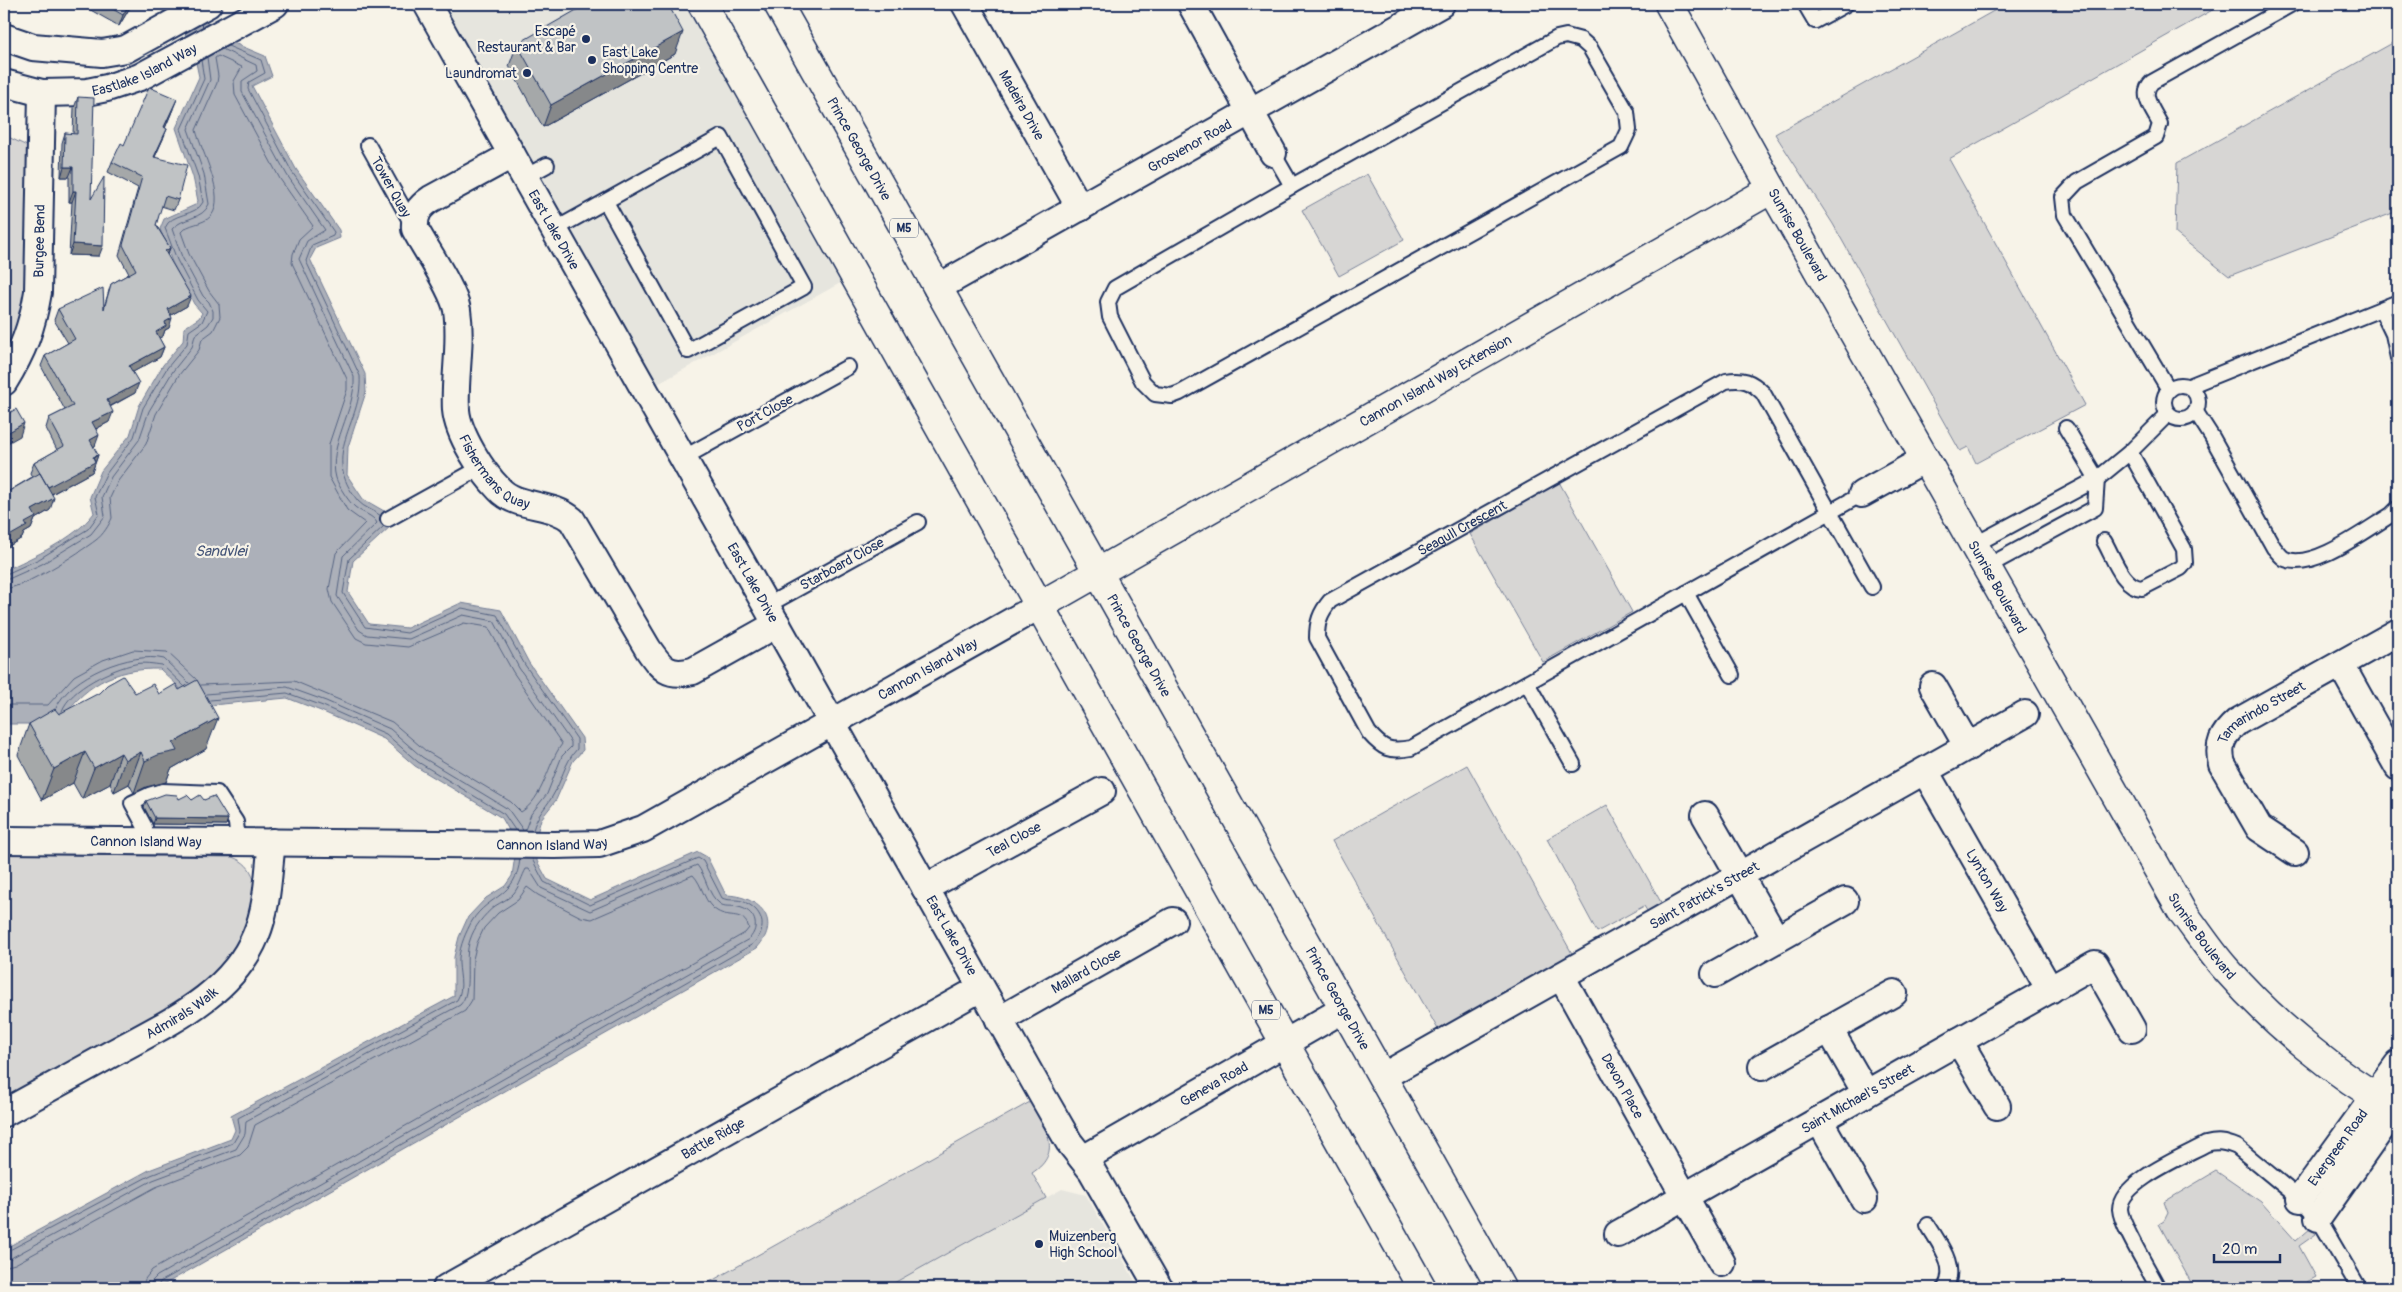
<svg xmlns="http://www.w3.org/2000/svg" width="2402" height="1292" font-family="Pangolin,sans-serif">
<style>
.built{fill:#e6e5de}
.green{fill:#d7d6d4;stroke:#798299}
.water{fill:#acb0b9;stroke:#727c95}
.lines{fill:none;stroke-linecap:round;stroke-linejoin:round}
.shore{stroke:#556382;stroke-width:1}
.lane-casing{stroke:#1b2f5e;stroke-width:18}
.street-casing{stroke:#1b2f5e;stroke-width:30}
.secondary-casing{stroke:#1b2f5e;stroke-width:31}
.primary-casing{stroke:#1b2f5e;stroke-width:31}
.lane{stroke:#f7f3e8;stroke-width:14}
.street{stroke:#f7f3e8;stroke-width:26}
.secondary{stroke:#f7f3e8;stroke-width:28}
.primary{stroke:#f7f3e8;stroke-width:28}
.wall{fill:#a5a8a9;stroke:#1b2f5e}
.shaded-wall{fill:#86888a;stroke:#1b2f5e}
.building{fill:#c0c3c5;stroke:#1b2f5e}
.poi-dot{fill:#1b2f5e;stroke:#f7f3e8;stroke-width:2}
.labels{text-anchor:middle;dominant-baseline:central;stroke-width:4.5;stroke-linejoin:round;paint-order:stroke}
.shield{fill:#f7f3e8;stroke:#5d6a87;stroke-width:1}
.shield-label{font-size:12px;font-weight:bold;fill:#1b2f5e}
.poi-label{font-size:14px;fill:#1b2f5e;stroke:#f7f3e8;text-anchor:end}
.street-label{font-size:14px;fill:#1b2f5e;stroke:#f7f3e8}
.water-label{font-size:15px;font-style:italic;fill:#465679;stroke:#f7f3e8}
</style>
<rect width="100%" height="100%" fill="#f7f3e8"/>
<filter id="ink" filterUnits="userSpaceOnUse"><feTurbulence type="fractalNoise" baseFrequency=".02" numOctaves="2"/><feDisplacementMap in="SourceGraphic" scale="10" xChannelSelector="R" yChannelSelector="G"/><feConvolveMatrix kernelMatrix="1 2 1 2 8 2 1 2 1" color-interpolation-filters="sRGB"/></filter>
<g filter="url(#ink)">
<path class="built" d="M 427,4 L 702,4 L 853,276 L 645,391 Z
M 1062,1189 L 1086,1195 L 1139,1288 L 885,1288 Z"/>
<path class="green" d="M 2006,4 L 2223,4 L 1949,159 L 2085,405 L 1976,463 L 1968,447 L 1960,451 L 1833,224 L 1775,134 Z
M 2398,40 L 2398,211 L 2229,276 L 2175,233 L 2177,163 Z
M 4,135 L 27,146 L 31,230 L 26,293 L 16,336 L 4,355 Z
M 1367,174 L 1404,240 L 1339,276 L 1302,210 Z
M 1559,482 L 1632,612 L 1543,662 L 1470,534 Z
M 1467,765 L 1574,957 L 1440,1033 L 1332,841 Z
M 1607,805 L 1663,906 L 1649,914 L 1644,906 L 1597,932 L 1547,839 Z
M 4,854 L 232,857 C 280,873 240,943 219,968 C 208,981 195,990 181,1000 L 13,1095 L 4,1078 Z
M 1030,1102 C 1045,1127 1064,1152 1032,1173 L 1046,1198 L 885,1288 L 699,1288 Z
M 2216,1171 L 2261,1202 L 2296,1241 L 2311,1228 L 2316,1234 L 2299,1246 L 2316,1277 L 2296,1288 L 2194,1288 L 2159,1224 L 2164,1221 L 2168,1213 L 2164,1202 Z"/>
<path class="water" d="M 154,4 L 194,4 L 203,21 L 214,24 L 229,41 L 265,56 L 272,76 L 252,86 L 296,169 L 339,230 L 340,238 L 316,248 L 310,259 L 365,374 L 366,392 L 348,447 L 347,475 L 363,499 L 384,511 L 392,525 L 353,561 L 348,592 L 369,624 L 407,628 L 461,603 L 501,610 L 529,663 L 582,738 L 583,750 L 573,761 L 556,800 L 541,819 L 536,837 L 537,861 L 547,879 L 590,900 L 698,852 L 707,857 L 726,895 C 758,896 783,919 757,948 L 158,1288 L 4,1288 L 4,1249 L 149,1170 L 231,1139 L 235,1130 L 231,1116 L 454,996 L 454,957 L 459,937 L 468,917 L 486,898 L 505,886 L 512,876 L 516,849 L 514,839 L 502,818 L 415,766 L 384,739 L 321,711 L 287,698 L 201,706 L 187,700 L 178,686 L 160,669 C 113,668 83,686 58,724 L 4,724 L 4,571 C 34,556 74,540 94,513 L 90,497 L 101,471 L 130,435 L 139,406 L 163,365 L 183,341 L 184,328 L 199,318 L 202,313 L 194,304 L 172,262 L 160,229 L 164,219 L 195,205 L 198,201 L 193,177 L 176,128 L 199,77 L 195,58 L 186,35 L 169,16 Z"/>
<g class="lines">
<path class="shore" d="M 228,46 L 261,60 L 265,73 L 249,82 L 248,89 L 292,172 L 334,232 L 333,236 L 312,245 L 306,261 L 360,376 C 363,424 319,453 358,501 C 364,508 374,510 381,516
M 222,49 L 256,65 L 257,71 L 242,81 L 242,92 L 287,175 L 325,230 L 307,241 L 299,259 L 354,377 C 356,410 327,446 336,478 C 339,487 349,502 355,507 C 362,513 373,515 377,523 L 343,556 L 337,596 L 359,630 L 367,635 L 409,639 L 463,615 L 494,621 L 519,668 L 571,742 L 571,747 L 562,756 L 547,794 L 531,814 L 525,830
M 384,526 L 349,559 L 343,593 L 365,627 L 407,633 L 462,608 L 497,615 L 525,665 L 577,739 L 577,749 C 564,763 562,781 552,797 C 544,810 537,815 533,830
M 4,575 L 39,559 L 88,529 L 99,514 L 95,497 L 106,474 L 134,437 L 143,408 L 167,368 L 187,344 L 189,331 L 202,322 L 207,311 L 198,300 L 177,260 L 165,228 C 171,212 196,217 203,202 L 198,176 L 181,129 L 204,79 L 201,60
M 4,581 L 42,564 L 91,534 L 105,516 L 102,497 L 111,477 L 139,440 L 149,411 L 173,371 L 192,347 L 195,335 L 208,325 L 213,317 L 213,311 L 209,302 L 203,296 L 182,257 L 172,229 C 182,217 203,220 209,204 L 204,174 L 188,129 L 210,80 L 207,57
M 4,589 C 24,588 79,553 96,540 C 103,535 109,525 112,518 L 110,498 L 118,481 L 146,444 L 156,414 L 179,375 L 199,350 L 202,339 L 213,331 L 220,317 L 219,304 L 209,291 L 189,254 L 181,232 C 188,223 203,225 211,216 C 227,196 201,151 196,130 L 217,83 L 218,76 L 215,58 L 218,56 L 242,67 L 234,81 L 235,95 L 280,179 L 313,226 L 299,239 L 293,254 L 292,263 L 347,379 L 347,390 L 329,444 L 329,477 L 347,510 L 365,523 L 336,553 L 329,589 L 332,602 L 356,638 L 366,643 L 408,647 L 464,623 L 488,627 L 513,672 L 562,744 C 547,764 544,798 521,812 L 511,802 L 426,751 L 392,722 L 294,681 L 201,685
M 206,694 L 287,687 L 326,701 L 390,729 L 422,757 L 508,809 L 523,830
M 210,700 L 287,693 L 323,706 L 386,734 L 418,762 L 504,814 L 515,830
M 4,705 L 48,705 L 74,676 L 103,660 L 133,650 L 167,652 L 196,679
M 56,708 C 69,676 132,651 164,659 L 189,683
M 62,711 C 70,688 112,669 135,664 C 143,662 154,664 162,665 L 184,686
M 4,1253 L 151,1175 L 233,1143 L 240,1131 L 238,1118 L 457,1000 C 465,988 458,971 459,958 C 460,945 466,932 472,921 C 489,894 516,898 520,859
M 4,1259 L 11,1258 L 153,1180 L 236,1149 L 245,1134 L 246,1121 L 460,1005 C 473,992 463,959 470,940 C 474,927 484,915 495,906 C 501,902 509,899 514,893 C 520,885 522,876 526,869 L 529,869 L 541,888 L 590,911 L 697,865 C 706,876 708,895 719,903 C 724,908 731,905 738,907 C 755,910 761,927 749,939 L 157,1276 L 152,1281 L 150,1288
M 4,1267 L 15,1264 L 156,1187 L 240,1155 L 248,1147 L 255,1125 L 465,1011 L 472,1000 L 473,959 L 477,943 L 484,928 L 498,913 L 518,900 L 527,887 L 538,895 L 581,917 L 592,919 L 693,875 C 703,885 704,904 717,911 C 730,919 743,910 749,928 L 745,933 L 152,1270 L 145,1279 L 143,1288
M 157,1288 L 160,1282 L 753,944 C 769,928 763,909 742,901 C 735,899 728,901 722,898 L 703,861 L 698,858 L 590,905 L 544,882 L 532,859"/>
<g class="lane-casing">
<g id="lane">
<path d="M 1805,4 L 1815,21 L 1846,4"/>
<path d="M 1566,36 L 1581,40 L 1590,48 L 1627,112 L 1629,130 L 1621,147 L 1180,393 L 1172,396 L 1155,394 L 1143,382 L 1110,317 L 1108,302 L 1115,288 L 1292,186 L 1557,38 Z"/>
<path d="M 368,145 L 413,226"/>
<path d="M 1273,153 L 1292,186"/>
<path d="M 525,177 L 547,165"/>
<path d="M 554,230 L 721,137 L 804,287 L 688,351 L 606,202"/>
<path d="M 2381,309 L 2393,334 L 2398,358"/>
<circle cx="2181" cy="402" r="17"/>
<path d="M 2189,386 L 2398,302"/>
<path d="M 2169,390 L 2065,215 L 2063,197 L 2077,182 L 2156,137 L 2160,124 C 2153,110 2139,94 2152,82 L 2292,4"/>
<path d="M 2196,412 L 2212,437 L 2274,548 C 2277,551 2281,557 2285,559 C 2313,571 2367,529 2391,515 L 2398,508"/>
<path d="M 683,458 L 848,367"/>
<path id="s1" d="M 1862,494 C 1711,579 1561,664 1411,748 C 1389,752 1383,749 1369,733 L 1317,638 C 1317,622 1320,613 1330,601 L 1726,381 C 1743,378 1751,381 1763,393 L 1872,587"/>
<path d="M 388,519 L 482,467"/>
<path d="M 2104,541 C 2113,556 2122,587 2142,588 L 2181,568 L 2185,563 L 2184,549 L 2130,452"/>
<path d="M 1974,545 L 2097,479 L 2130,452 L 2168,414"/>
<path d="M 1986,567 L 2095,508 L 2097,479 L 2066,428"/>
<path d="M 1686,593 L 1732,675"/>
<path d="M 766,606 L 918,522"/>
<path d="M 1527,683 L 1573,764"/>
<path d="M 144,841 L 145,827 L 132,803 L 149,795 L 162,791 L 217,793 L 236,822 L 238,842"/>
<path d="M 1928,1225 C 1939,1244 1958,1266 1945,1288"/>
<path d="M 2158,1288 C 2150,1271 2121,1226 2120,1209 C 2120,1182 2184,1156 2206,1144 C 2218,1141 2225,1142 2237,1147 L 2300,1199 L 2318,1218 L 2359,1288"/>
</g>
</g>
<g class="street-casing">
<g id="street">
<path id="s2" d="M 427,4 L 1042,1095 L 1069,1142 L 1092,1171 L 1159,1288"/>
<path id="s3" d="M 965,4 L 1080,208"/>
<path d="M 1191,4 L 1273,153"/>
<path d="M 4,37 L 33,47 L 102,53 L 126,49 L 208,4"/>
<path id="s4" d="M 4,83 L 42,93 L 87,92 L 107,88 L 140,77 L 275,4"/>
<path id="s5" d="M 512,155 L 431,199 C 419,207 414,214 415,229 C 426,250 453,288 457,310 C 462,343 454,377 456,410 C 458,434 482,472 499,489 C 517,509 552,502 572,520 L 648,649 C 662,669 668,677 693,671 L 777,624"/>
<path id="s6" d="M 937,288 L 1441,4"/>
<path id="s7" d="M 4,382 C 23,351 32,328 38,292 L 42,93"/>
<path d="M 1862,494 L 1925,459"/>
<path d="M 2341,665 L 2398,767"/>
<path d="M 1933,686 L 1968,747"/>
<path id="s8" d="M 1925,771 L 2050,990"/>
<path d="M 1705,815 L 1776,939"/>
<path id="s9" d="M 4,840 L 555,845 L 599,844 L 643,829 L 1039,606"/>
<path id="s10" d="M 2295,852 L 2259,828 L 2222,764 C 2217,745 2223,734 2237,722 L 2398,632"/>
<path id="s11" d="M 925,888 L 1102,791"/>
<path d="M 1715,974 L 1845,901"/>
<path id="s12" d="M 1561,976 L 1722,1263"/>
<path id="s13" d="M 999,1020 L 1173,921"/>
<path d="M 1829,1029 L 1866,1093"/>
<path d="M 1959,1041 L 1997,1106"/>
<path d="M 1762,1067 L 1894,993"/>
<path id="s14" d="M 1382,1077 L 2025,714"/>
<path id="s15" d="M 4,1113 C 40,1093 77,1073 113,1053 C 167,1023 231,996 256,935 C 268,906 268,873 272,842"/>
<path d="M 1819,1120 L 1864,1199"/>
<path id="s16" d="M 1083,1159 L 1344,1009"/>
<path id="s17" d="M 2300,1199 L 2398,1064"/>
<path d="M 2318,1218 L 2398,1105"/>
<path id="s18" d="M 1618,1234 L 2095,964 L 2132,1029"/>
<path id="s19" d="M 446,1288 L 981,988"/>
</g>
</g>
<g class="secondary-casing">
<g id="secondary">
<path id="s20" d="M 1669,4 L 1772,189 L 2181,910 C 2196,929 2209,950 2225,968 C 2273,1023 2334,1074 2398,1110"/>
<path id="s21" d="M 1039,606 L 1772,189"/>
</g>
</g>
<g class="primary-casing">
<g id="primary">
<path d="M 702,4 L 1422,1288"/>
<path id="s22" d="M 778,4 L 1501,1288"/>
</g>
</g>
<use href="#lane" class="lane"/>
<use href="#street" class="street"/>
<use href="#secondary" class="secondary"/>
<use href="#primary" class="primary"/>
</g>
<path class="wall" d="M 80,4 L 132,4 L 119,26 Z
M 517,44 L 675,54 L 543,127 L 509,66 Z
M 78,97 L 91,199 L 99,256 L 69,255 L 72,202 L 69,202 L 69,177 L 61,177 L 62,143 L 65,133 L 73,134 L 74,108 Z
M 173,109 L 165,128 L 163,139 L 155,157 L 178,200 L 174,210 L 161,206 L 156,225 L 170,248 L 167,255 L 187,306 L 171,315 L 169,328 L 165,330 L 163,336 L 159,338 L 164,347 L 160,357 L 133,372 L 135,393 L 110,407 L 109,422 L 96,429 L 95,446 L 93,447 L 98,455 L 92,472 L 52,494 L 50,510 L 35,519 L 31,529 L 24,533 L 22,538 L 4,549 L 4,494 L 32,477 L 30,473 L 34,463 L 57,450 L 46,428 L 49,418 L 65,410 L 41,366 L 45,356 L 68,343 L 54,320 L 58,309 L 104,307 L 111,284 L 129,274 L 119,255 L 138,188 L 108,172 L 112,162 L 124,145 Z
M 135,693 L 159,694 L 206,749 L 171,769 L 166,782 L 146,787 L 134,793 L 129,784 L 114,792 L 110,784 L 82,799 L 73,783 L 42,800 L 18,755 L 29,724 L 59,714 Z
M 179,799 L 192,800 L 228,819 L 226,825 L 153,824 L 144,807 L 146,801 Z"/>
<path class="shaded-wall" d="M 129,4 L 132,4 L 119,26 L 123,15 Z
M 683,32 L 675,54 L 543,127 L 551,105 Z
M 177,99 L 173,109 L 161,138 L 164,127 Z
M 167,129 L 163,139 L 150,167 L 154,157 Z
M 64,167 L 73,167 L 69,177 L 61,177 Z
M 73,191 L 76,191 L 72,202 L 69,202 Z
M 73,244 L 103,246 L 99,256 L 69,255 Z
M 170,248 L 166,258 L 165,251 Z
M 191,296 L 187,306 L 164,319 L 168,309 Z
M 172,318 L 169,328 L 165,330 L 163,336 L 152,342 L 156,332 L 165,322 Z
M 164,347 L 160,357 L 126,376 L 129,366 Z
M 139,383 L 135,393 L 103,410 L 107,400 Z
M 113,412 L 109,422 L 88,433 L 92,422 Z
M 24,423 L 20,436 L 4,445 L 4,435 Z
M 99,435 L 95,446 L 86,450 L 90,440 Z
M 98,455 L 92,472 L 44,498 L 47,488 Z
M 54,498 L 50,510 L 35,519 L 31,529 L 24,533 L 22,538 L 4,549 L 4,539 L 25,523 L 32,510 Z
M 218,718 L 206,749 L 171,769 L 166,782 L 146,787 L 134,793 L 145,761 L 173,743 Z
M 85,752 L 73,783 L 42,800 L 54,769 Z
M 141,752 L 129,784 L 114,792 L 125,760 Z
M 121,753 L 110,784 L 82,799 L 94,768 Z
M 155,818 L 228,819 L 226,825 L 153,824 Z"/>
<path class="building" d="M 104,4 L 129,4 L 123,15 Z
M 587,4 L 668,4 L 683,32 L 551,105 L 517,44 Z
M 149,87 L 177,99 L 164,127 L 167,129 L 154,157 L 187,165 L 178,200 L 165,196 L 156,225 L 170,248 L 165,251 L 191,296 L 168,309 L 172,318 L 165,322 L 166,326 L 156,332 L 164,347 L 129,366 L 139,383 L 107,400 L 113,412 L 92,422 L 99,435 L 90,440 L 98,455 L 93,457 L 95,462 L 48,487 L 34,463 L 64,446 L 49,418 L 73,406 L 45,356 L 75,339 L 58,309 L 103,288 L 104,309 L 111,284 L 136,270 L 123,245 L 142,177 L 112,162 L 121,143 L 124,145 Z
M 78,97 L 94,98 L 91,199 L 104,177 L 103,246 L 73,244 L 76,191 L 73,191 L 73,167 L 64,167 L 65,133 L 77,134 Z
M 16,409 L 24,423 L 4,435 L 4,416 Z
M 40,473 L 54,498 L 32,510 L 36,517 L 25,523 L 27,526 L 4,539 L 4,494 Z
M 123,676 L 135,693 L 153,684 L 159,694 L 176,684 L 179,690 L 197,680 L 218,718 L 173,743 L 177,751 L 158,755 L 145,761 L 141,752 L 125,760 L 121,753 L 94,768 L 85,752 L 54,769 L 29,724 L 55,709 L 59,714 L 99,693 L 107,685 Z
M 165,794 L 177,795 L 179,799 L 187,795 L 192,800 L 200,795 L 204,800 L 214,796 L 228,819 L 155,818 L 146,801 Z"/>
</g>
<g class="poi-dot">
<circle cx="586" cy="39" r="5"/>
<circle cx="592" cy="60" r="5"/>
<circle cx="527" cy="73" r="5"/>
<circle cx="1039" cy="1244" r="5"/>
</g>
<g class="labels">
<g class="shield">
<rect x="890" y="218.5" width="28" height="19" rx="4"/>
<rect x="1252" y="1000.5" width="28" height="19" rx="4"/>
</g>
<g class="shield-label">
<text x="904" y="228">M5</text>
<text x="1266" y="1010">M5</text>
</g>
<g class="poi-label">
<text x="576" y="31">Escapé<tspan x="576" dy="16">Restaurant &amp; Bar</tspan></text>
<text x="602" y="52" text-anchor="start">East Lake<tspan x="602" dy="16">Shopping Centre</tspan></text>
<text x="517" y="73">Laundromat</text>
<text x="1049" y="1236" text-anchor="start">Muizenberg<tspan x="1049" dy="16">High School</tspan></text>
</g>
<g class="street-label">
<text stroke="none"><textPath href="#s4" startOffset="146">Eastlake Island Way</textPath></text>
<text stroke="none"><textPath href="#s3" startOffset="116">Madeira Drive</textPath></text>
<text stroke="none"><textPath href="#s6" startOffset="290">Grosvenor Road</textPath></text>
<text stroke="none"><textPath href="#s22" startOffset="166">Prince George Drive</textPath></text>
<text transform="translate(391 187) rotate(61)">Tower Quay</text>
<text stroke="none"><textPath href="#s2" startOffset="259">East Lake Drive</textPath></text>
<text stroke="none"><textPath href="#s20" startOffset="264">Sunrise Boulevard</textPath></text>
<text stroke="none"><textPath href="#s7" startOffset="148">Burgee Bend</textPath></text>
<text stroke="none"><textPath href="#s21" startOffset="456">Cannon Island Way Extension</textPath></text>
<text transform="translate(765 413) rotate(-29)">Port Close</text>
<text stroke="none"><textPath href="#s5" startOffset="396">Fishermans Quay</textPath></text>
<text stroke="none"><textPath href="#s1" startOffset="865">Seagull Crescent</textPath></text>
<text transform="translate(842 564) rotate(-29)">Starboard Close</text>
<text stroke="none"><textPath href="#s2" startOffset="664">East Lake Drive</textPath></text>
<text stroke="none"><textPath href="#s20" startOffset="669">Sunrise Boulevard</textPath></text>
<text stroke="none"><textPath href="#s22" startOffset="736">Prince George Drive</textPath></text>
<text stroke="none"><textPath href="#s9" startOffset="968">Cannon Island Way</textPath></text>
<text stroke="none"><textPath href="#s10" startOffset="190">Tamarindo Street</textPath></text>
<text stroke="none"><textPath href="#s11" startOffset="101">Teal Close</textPath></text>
<text stroke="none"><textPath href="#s9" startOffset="142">Cannon Island Way</textPath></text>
<text stroke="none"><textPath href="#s9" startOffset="548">Cannon Island Way</textPath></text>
<text stroke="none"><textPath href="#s8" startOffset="126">Lynton Way</textPath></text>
<text stroke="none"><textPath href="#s14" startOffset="370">Saint Patrick's Street</textPath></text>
<text stroke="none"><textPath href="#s20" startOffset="1074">Sunrise Boulevard</textPath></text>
<text stroke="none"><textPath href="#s2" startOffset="1069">East Lake Drive</textPath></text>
<text stroke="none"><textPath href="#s13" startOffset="100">Mallard Close</textPath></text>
<text stroke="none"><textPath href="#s22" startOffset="1141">Prince George Drive</textPath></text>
<text stroke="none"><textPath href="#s15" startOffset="204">Admirals Walk</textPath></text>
<text stroke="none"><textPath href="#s16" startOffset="151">Geneva Road</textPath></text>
<text stroke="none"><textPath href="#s12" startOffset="126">Devon Place</textPath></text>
<text stroke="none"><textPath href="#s18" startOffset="275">Saint Michael's Street</textPath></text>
<text stroke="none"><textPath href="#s19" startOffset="306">Battle Ridge</textPath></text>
<text stroke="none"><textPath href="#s17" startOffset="64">Evergreen Road</textPath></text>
</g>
<g class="water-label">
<text x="221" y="551">Sandvlei</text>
</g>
</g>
<rect width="2402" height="1292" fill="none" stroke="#f7f3e8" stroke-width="20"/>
<rect x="10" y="10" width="2382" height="1272" fill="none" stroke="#1b2f5e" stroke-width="2" filter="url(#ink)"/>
<path d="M2214 1254v8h66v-8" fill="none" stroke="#1b2f5e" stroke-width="2.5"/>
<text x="2222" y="1254" font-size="15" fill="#1b2f5e" stroke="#f7f3e8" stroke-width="4" paint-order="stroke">20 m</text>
</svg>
